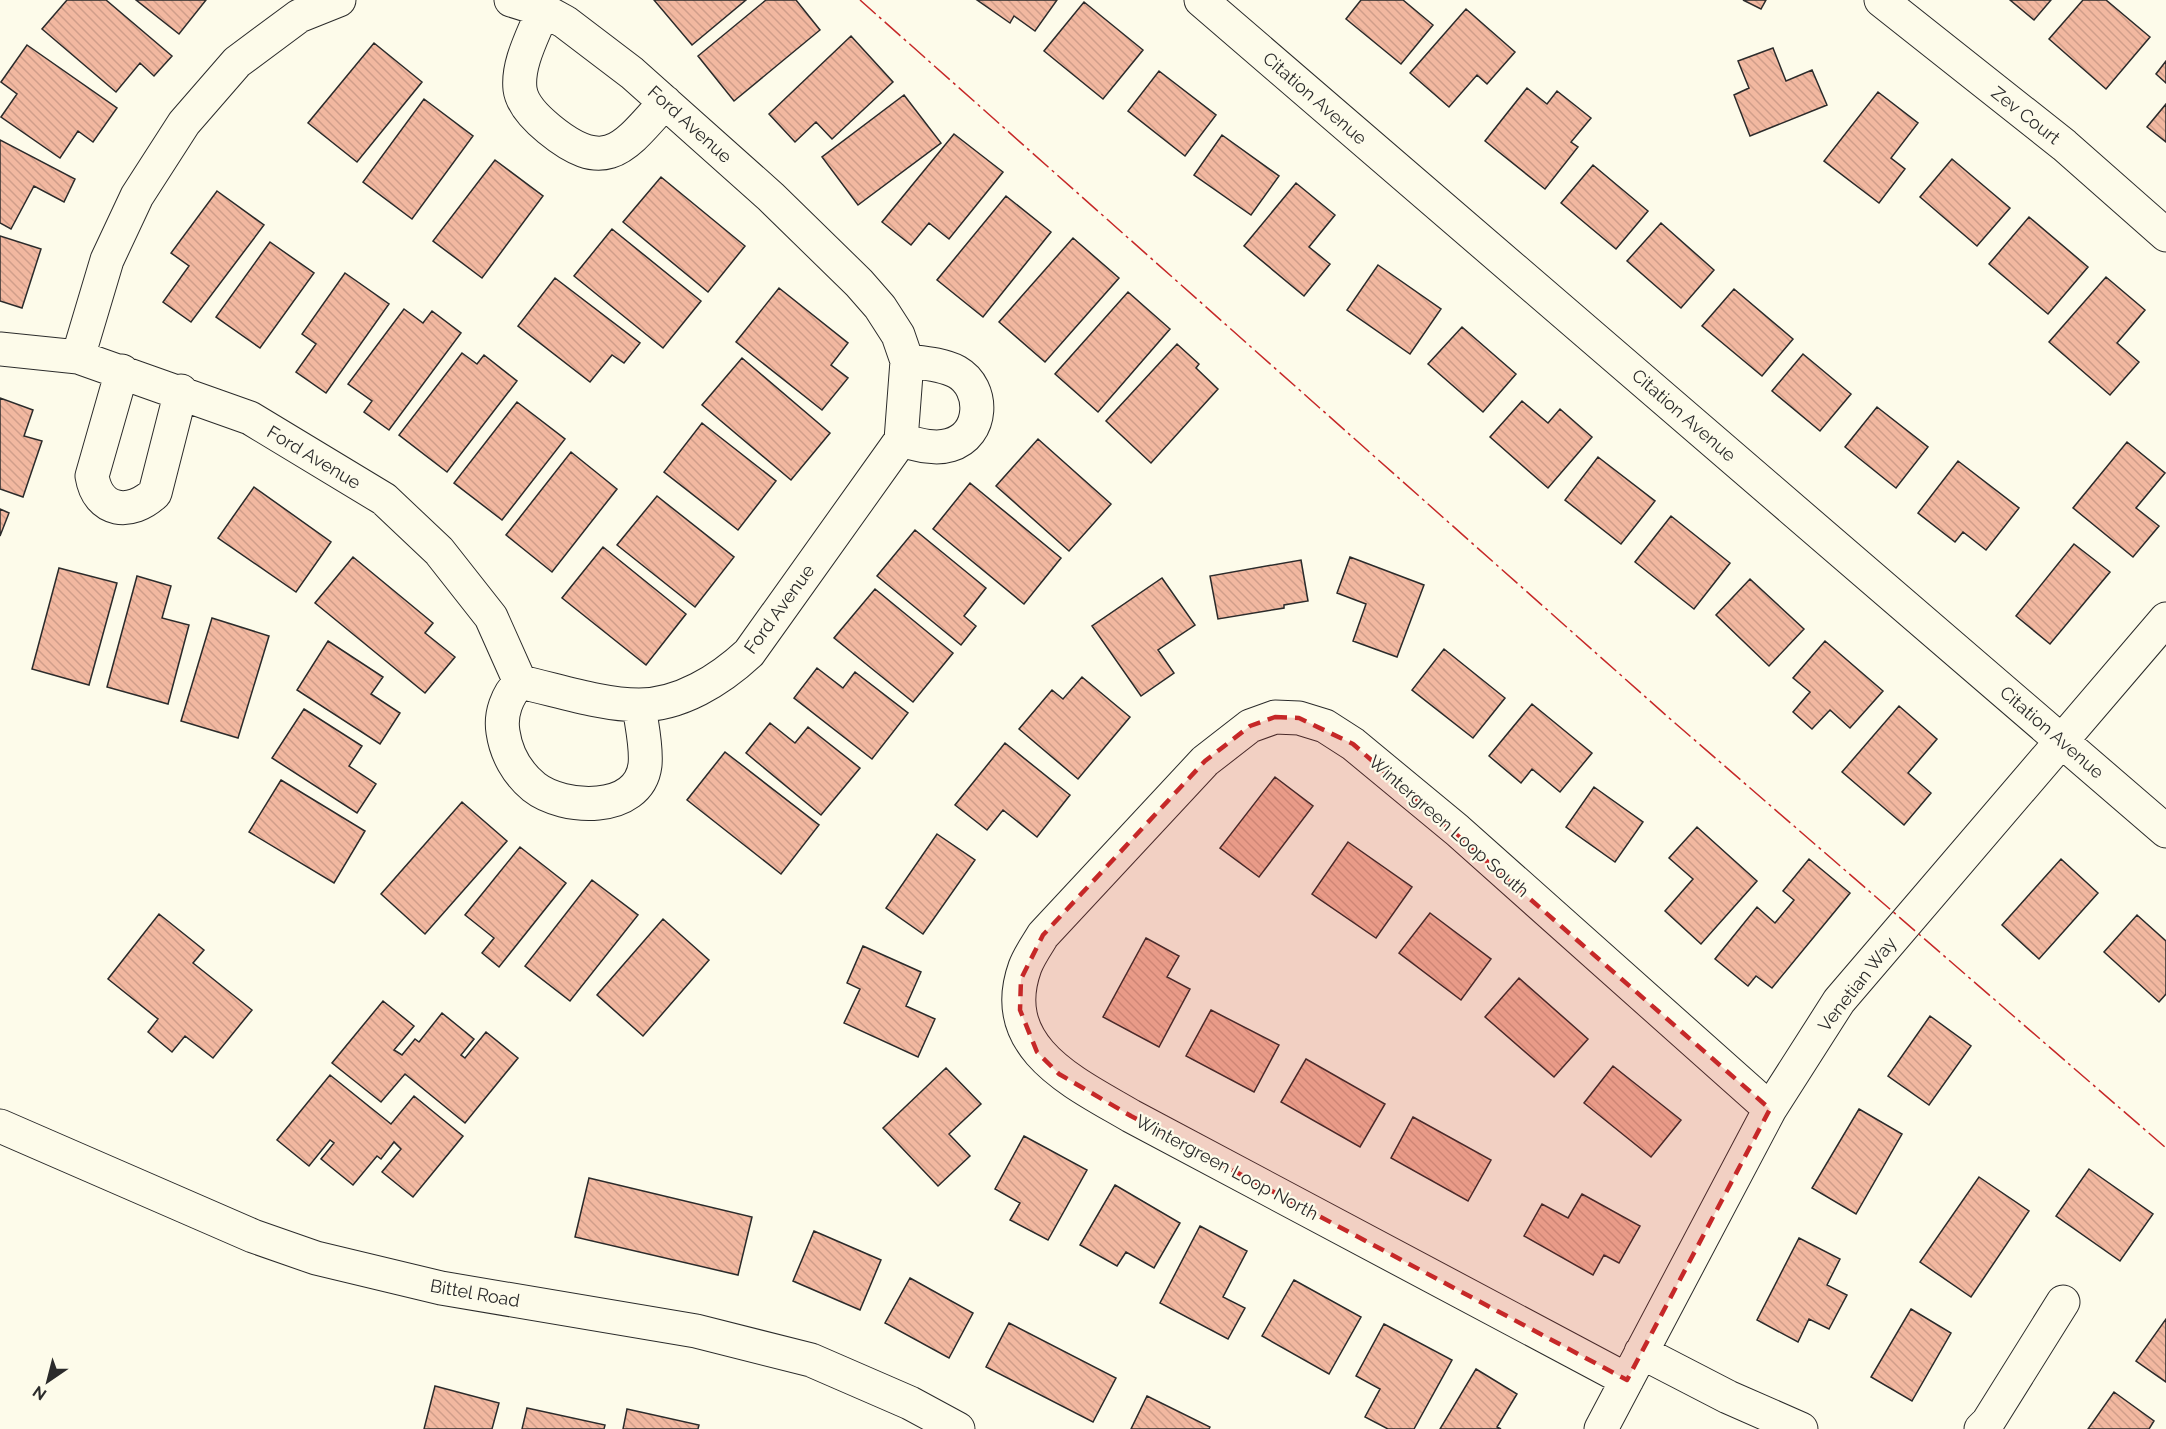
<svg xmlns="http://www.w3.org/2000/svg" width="2166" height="1429" font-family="Raleway,sans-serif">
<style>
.building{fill:url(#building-back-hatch);stroke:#2b2b2b;stroke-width:1.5}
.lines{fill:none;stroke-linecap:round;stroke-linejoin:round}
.minor-casing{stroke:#2b2b2b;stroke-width:35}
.minor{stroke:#fdfbea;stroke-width:33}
.power{stroke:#c62828;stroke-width:1.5;stroke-dasharray:21 4.5 3 4.5;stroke-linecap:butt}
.marked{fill:#c62828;fill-opacity:0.2;stroke:#c62828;stroke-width:4.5;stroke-dasharray:12 8;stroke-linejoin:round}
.labels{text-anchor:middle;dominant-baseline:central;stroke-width:4.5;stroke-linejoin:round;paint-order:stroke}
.street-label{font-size:18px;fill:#2b2b2b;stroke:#fdfbea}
</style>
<defs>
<pattern id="building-back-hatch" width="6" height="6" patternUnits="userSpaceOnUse" patternTransform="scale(1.5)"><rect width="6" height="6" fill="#f2b8a0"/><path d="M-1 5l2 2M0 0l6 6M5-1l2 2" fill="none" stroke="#d09e8a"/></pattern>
</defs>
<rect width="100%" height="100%" fill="#fdfbea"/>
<path class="building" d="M 67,0 L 106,0 L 172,56 L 154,76 L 140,63 L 116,92 L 42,29 Z
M 136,0 L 206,0 L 179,34 Z
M 654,0 L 746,0 L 692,45 Z
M 766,0 L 796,0 L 820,30 L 734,101 L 698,56 Z
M 977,0 L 1057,0 L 1035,31 L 1014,16 L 1010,23 Z
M 1361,0 L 1403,0 L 1433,25 L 1401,64 L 1346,19 Z
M 1743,0 L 1766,0 L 1761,9 Z
M 2010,0 L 2051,0 L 2034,20 Z
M 2083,0 L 2106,0 L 2150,37 L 2106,89 L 2049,39 Z
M 1084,2 L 1143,50 L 1103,99 L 1044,51 Z
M 1466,9 L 1515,52 L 1487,84 L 1477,75 L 1449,107 L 1410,73 Z
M 851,36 L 893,82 L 832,139 L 816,122 L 795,142 L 769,114 Z
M 374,43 L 422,82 L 357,162 L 308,123 Z
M 27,45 L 117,108 L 93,142 L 78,131 L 60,158 L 1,117 L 17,94 L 1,82 Z
M 1773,48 L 1786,81 L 1812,70 L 1827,105 L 1750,136 L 1734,95 L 1749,88 L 1738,61 Z
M 2166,61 L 2166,83 L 2156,74 Z
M 1159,71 L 1216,115 L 1185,156 L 1128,111 Z
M 1527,88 L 1547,104 L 1557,91 L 1591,118 L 1571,142 L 1578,147 L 1545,189 L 1485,141 Z
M 1878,92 L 1918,123 L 1891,158 L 1905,169 L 1879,203 L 1824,161 Z
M 904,95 L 941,143 L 858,205 L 822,157 Z
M 424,99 L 473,136 L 412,219 L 363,182 Z
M 2166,104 L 2166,142 L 2147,127 Z
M 954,134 L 1003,172 L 949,239 L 929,223 L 911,245 L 882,222 Z
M 1222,135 L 1279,176 L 1251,215 L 1194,175 Z
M 0,140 L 75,179 L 64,202 L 34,186 L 11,229 L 0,223 Z
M 1952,159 L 2010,208 L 1977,246 L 1920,197 Z
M 495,160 L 543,196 L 482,278 L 433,241 Z
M 1593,165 L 1648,211 L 1616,249 L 1561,203 Z
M 661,177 L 745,246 L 708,292 L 623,222 Z
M 1296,183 L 1335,215 L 1309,247 L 1330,264 L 1304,296 L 1244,246 Z
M 217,191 L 264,225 L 191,322 L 163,302 L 189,266 L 171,253 Z
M 1006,196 L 1051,232 L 983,317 L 937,280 Z
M 2029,217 L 2088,267 L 2048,314 L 1989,264 Z
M 1661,223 L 1714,270 L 1681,308 L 1627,261 Z
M 612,229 L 701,301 L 663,348 L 574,276 Z
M 0,236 L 41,249 L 22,308 L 0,301 Z
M 1073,238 L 1119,278 L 1045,362 L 999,322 Z
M 270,242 L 314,273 L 260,348 L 216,317 Z
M 1378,265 L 1441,309 L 1410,354 L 1347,310 Z
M 345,273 L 389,304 L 326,393 L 296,372 L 316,344 L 302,334 Z
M 2106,277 L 2145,310 L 2117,343 L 2139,362 L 2110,395 L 2049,342 Z
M 555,278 L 640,343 L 624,363 L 612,355 L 590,382 L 518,326 Z
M 779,288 L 848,343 L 831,365 L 848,378 L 822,410 L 736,342 Z
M 1734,289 L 1793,339 L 1762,376 L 1702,326 Z
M 1128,292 L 1170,329 L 1098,412 L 1055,374 Z
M 404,309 L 423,323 L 432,311 L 461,333 L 389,430 L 364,412 L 372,401 L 348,384 Z
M 1462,327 L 1516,374 L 1483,412 L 1428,364 Z
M 1177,344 L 1199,364 L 1196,368 L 1218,389 L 1151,463 L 1106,421 Z
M 462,353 L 477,364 L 484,355 L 517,381 L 447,472 L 399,435 Z
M 1803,354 L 1851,394 L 1820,431 L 1772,391 Z
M 742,358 L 830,433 L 791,480 L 702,405 Z
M 0,398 L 33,410 L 24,436 L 42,441 L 23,497 L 0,489 Z
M 1522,401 L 1548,423 L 1560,409 L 1592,437 L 1548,488 L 1490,437 Z
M 517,402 L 565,439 L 502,520 L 454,483 Z
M 1877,407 L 1928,447 L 1896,488 L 1845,447 Z
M 702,423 L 776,481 L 738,530 L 664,472 Z
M 1038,439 L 1111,504 L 1069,551 L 996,486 Z
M 2127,442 L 2165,473 L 2136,508 L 2159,526 L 2133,557 L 2073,508 Z
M 571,452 L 617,489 L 552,572 L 506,535 Z
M 1598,457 L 1655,501 L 1621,544 L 1565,500 Z
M 1958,461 L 2019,508 L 1986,550 L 1963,532 L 1955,542 L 1918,513 Z
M 970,483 L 1061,558 L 1024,604 L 933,529 Z
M 254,487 L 331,542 L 296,592 L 218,538 Z
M 657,496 L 734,557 L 695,607 L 617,545 Z
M 0,509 L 9,513 L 0,536 Z
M 1671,516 L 1730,563 L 1694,609 L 1635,562 Z
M 915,530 L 986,588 L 964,616 L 976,626 L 961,645 L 877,576 Z
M 2074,544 L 2110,572 L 2050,644 L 2016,616 Z
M 603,547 L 686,614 L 646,665 L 562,598 Z
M 353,557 L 433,623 L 425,633 L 455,657 L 425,693 L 315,603 Z
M 1350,557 L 1424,585 L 1397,657 L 1353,641 L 1366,604 L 1337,593 Z
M 1301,560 L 1308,601 L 1284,605 L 1284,608 L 1218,619 L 1210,576 Z
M 59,568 L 117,583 L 89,685 L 32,669 Z
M 137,576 L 171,586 L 162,618 L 189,625 L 168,704 L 107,687 Z
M 1162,578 L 1195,625 L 1158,650 L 1174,673 L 1141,696 L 1092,626 Z
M 1750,579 L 1804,629 L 1769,666 L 1716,615 Z
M 875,589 L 953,653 L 913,702 L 834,638 Z
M 212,618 L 269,636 L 238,738 L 181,721 Z
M 328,641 L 383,677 L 371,694 L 400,713 L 380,744 L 297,690 Z
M 1825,641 L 1883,691 L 1850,728 L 1830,710 L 1812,729 L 1793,712 L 1810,692 L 1793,678 Z
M 1444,649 L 1505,698 L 1473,738 L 1412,690 Z
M 817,668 L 843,688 L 855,672 L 908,713 L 872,759 L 794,698 Z
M 1082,677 L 1130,717 L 1078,779 L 1019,729 L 1052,690 L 1063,699 Z
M 1532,704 L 1592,753 L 1560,792 L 1532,769 L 1521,783 L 1489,756 Z
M 1899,706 L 1937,739 L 1908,773 L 1931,793 L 1904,825 L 1842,772 Z
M 304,709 L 362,746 L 349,766 L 376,784 L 357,813 L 272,758 Z
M 770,723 L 795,743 L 808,727 L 860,768 L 821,815 L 746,753 Z
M 1005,743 L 1070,795 L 1037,837 L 1003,810 L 987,830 L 955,805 Z
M 725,752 L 819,825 L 781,874 L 687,800 Z
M 1275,777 L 1313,806 L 1259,877 L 1220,848 Z
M 281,780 L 365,831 L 334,883 L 249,832 Z
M 1594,787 L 1643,822 L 1615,862 L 1566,827 Z
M 462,802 L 507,841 L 425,934 L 381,894 Z
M 1697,827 L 1757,881 L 1701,944 L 1665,911 L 1693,879 L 1669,858 Z
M 937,834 L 975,860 L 923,934 L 886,908 Z
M 1348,842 L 1412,887 L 1376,938 L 1312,894 Z
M 520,847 L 566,883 L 499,967 L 482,953 L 494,938 L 465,915 Z
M 1809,859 L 1850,893 L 1772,988 L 1756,976 L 1748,986 L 1715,959 L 1757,907 L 1775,923 L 1794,900 L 1783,891 Z
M 2061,859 L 2098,893 L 2039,959 L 2002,925 Z
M 592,880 L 638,915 L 570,1001 L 525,966 Z
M 1430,913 L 1491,959 L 1461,1000 L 1399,953 Z
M 159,914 L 204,950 L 193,963 L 252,1010 L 213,1058 L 185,1036 L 172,1052 L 148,1032 L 158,1019 L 108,979 Z
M 2137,915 L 2166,941 L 2166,994 L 2159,1002 L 2104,952 Z
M 663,919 L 709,960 L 643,1036 L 597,995 Z
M 1146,938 L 1179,956 L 1167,977 L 1190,989 L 1159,1047 L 1103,1017 Z
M 863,946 L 921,972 L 906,1006 L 935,1019 L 918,1057 L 844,1023 L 860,989 L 847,983 Z
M 1519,978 L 1588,1039 L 1554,1077 L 1485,1017 Z
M 383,1001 L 414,1026 L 394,1050 L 402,1055 L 415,1039 L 419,1042 L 442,1013 L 474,1039 L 461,1055 L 465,1058 L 486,1032 L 518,1058 L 465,1123 L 405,1074 L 381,1102 L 332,1063 Z
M 1211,1010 L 1279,1045 L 1254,1092 L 1186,1056 Z
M 1930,1016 L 1971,1046 L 1929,1105 L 1888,1076 Z
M 1306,1059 L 1385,1104 L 1360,1147 L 1281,1102 Z
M 1613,1066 L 1681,1120 L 1651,1157 L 1584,1103 Z
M 946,1068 L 981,1104 L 949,1134 L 970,1156 L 938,1186 L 883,1128 Z
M 330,1075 L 391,1124 L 414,1096 L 463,1136 L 413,1197 L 382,1172 L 401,1149 L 394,1142 L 381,1159 L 377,1156 L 353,1185 L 321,1159 L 334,1143 L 330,1140 L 309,1166 L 277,1140 Z
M 1859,1109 L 1902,1134 L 1856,1214 L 1812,1188 Z
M 1413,1117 L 1491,1160 L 1468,1201 L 1391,1158 Z
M 1024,1136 L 1087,1170 L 1048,1240 L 1010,1220 L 1020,1203 L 995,1189 Z
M 2089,1169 L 2153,1214 L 2120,1261 L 2056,1216 Z
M 1979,1177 L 2029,1211 L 1971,1297 L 1920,1262 Z
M 589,1178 L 752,1217 L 738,1275 L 575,1237 Z
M 1115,1185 L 1180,1223 L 1154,1268 L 1126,1252 L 1117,1266 L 1080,1245 Z
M 1582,1194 L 1640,1226 L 1619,1263 L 1604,1255 L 1593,1275 L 1524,1236 L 1542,1204 L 1568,1218 Z
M 1200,1226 L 1247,1251 L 1223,1297 L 1245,1308 L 1228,1339 L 1160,1303 Z
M 814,1231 L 881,1260 L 860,1310 L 793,1281 Z
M 1799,1238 L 1840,1259 L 1827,1285 L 1847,1295 L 1829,1329 L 1809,1319 L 1798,1342 L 1757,1320 Z
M 910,1278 L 973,1313 L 949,1358 L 885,1323 Z
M 1294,1280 L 1361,1317 L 1329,1374 L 1262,1336 Z
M 1911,1309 L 1951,1333 L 1912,1401 L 1871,1377 Z
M 2166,1319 L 2166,1382 L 2136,1361 Z
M 1009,1323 L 1116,1378 L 1093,1422 L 986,1367 Z
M 1384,1324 L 1452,1360 L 1414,1429 L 1388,1429 L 1365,1417 L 1380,1389 L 1356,1376 Z
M 1476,1369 L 1517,1394 L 1497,1427 L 1501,1429 L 1440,1429 Z
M 435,1386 L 499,1403 L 492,1429 L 424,1429 Z
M 2114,1392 L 2154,1421 L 2149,1429 L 2088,1429 Z
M 1147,1396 L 1210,1427 L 1209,1429 L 1131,1429 Z
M 527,1408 L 605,1425 L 604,1429 L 522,1429 Z
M 627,1409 L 699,1425 L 698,1429 L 623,1429 Z"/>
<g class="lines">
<g class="minor-casing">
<path id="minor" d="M 1201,0 L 2166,831
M 1881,0 L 2064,145 L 2166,235
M 543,10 C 534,34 517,63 520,89 C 522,105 538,120 549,129 C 606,176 624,148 665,102
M 0,349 L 78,357 L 250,418 L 384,499 L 439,551 L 491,617 L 520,682 C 557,690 602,705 639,705 C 680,705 720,680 749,653 L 901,440 L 907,361 L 898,335 L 880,307 L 859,283 L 771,197 L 632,73 L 565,22 L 543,10 L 511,0
M 78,357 L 107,260 L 137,196 L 184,123 L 237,62 L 299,16 L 339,0
M 122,371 L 92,476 C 98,513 131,516 155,493 L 181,391
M 901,440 C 916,444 934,450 950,445 C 984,435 985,388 957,372 C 942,364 923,363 907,361
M 520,682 C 507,695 500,714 503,732 C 506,753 517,773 534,787 C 563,810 639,814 645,765 C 647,746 641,723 639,705
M 0,1126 L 253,1236 L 316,1258 L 441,1288 L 696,1331 L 811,1360 L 910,1403 L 958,1429
M 1641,1352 L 1728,1397 L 1801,1429
M 1627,1380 L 1131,1116 C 1075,1083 996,1048 1025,967 C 1029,956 1037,945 1043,935 L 1205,761 L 1250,726 L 1275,717 L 1299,718 L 1325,726 L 1353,744 L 1457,830 L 1770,1109
M 1601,1429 L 1770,1109 L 1839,1001 L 2166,619
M 1981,1429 L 1988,1422 L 2063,1302"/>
</g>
<use href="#minor" class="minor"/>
<path class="power" d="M 860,0 L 1668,717 L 2166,1148"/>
</g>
<path class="marked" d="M 1275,717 L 1299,718 L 1353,744 L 1770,1109 L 1627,1380 L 1131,1116 L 1059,1074 L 1037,1052 L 1020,1010 L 1021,979 L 1043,935 L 1205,761 L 1250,726 Z"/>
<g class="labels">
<g class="street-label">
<text transform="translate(1315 98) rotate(41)">Citation Avenue</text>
<text transform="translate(2026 115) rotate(38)">Zev Court</text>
<text transform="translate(690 124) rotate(42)">Ford Avenue</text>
<text transform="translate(1684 415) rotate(41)">Citation Avenue</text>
<text transform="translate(314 457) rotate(31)">Ford Avenue</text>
<text transform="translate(779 609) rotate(-54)">Ford Avenue</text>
<text transform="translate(2052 732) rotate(41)">Citation Avenue</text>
<text transform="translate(1449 826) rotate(41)">Wintergreen Loop South</text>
<text transform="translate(1857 984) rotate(-52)">Venetian Way</text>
<text transform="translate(1227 1167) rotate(28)">Wintergreen Loop North</text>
<text transform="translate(475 1293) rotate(10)">Bittel Road</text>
</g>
</g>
<g transform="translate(48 1381) rotate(215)" stroke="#fdfbea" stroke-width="4.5" paint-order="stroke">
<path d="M0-4.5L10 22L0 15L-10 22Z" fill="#2b2b2b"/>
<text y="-9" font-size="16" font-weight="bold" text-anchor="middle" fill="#2b2b2b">N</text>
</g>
</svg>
